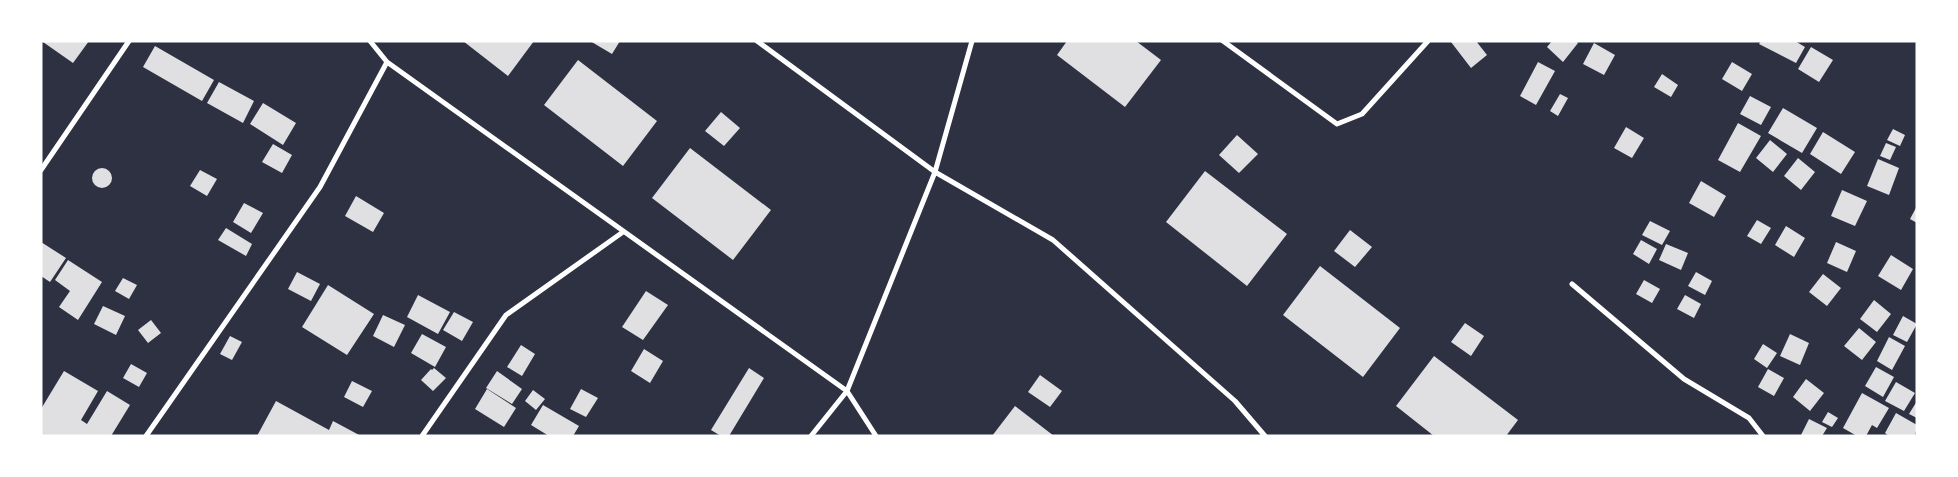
<svg xmlns="http://www.w3.org/2000/svg" width="1958" height="477" font-family="Quicksand,sans-serif">
<style>
.building{fill:#e0e0e3}
.lines{fill:none;stroke-linecap:round;stroke-linejoin:round}
.minor{stroke:#fff;stroke-width:5}
</style>
<rect width="100%" height="100%" fill="#2d3142"/>
<path class="building" d="M 44,41 L 89,41 L 73,63 L 43,42 Z
M 463,41 L 534,41 L 508,76 Z
M 590,41 L 620,41 L 612,54 Z
M 1067,41 L 1136,41 L 1161,60 L 1125,107 L 1057,55 Z
M 1452,41 L 1476,41 L 1487,55 L 1471,68 L 1451,42 Z
M 1552,41 L 1576,41 L 1578,43 L 1563,62 L 1547,47 Z
M 1761,41 L 1795,41 L 1805,47 L 1796,63 L 1759,44 Z
M 1594,43 L 1615,55 L 1604,75 L 1583,64 Z
M 155,46 L 214,80 L 202,101 L 143,67 Z
M 1811,47 L 1833,60 L 1819,82 L 1798,69 Z
M 578,60 L 657,121 L 623,166 L 544,105 Z
M 1538,62 L 1555,71 L 1536,105 L 1520,96 Z
M 1732,62 L 1752,74 L 1742,91 L 1722,79 Z
M 1662,74 L 1678,85 L 1671,97 L 1654,87 Z
M 219,82 L 254,101 L 243,123 L 207,103 Z
M 1560,94 L 1568,98 L 1558,116 L 1550,111 Z
M 1750,96 L 1771,107 L 1761,125 L 1740,114 Z
M 263,103 L 296,123 L 283,145 L 250,124 Z
M 1783,108 L 1817,128 L 1802,153 L 1768,133 Z
M 721,112 L 740,128 L 724,146 L 705,131 Z
M 1738,123 L 1761,136 L 1740,172 L 1718,160 Z
M 1626,127 L 1644,138 L 1632,158 L 1614,148 Z
M 1893,129 L 1905,135 L 1900,146 L 1887,140 Z
M 1823,132 L 1855,152 L 1841,174 L 1810,154 Z
M 1237,135 L 1258,154 L 1239,173 L 1219,155 Z
M 1770,140 L 1787,154 L 1773,172 L 1756,158 Z
M 1886,143 L 1896,147 L 1890,160 L 1880,156 Z
M 273,144 L 292,155 L 282,173 L 262,162 Z
M 690,148 L 771,210 L 733,260 L 652,198 Z
M 1798,158 L 1815,172 L 1801,190 L 1784,176 Z
M 1878,159 L 1899,168 L 1889,195 L 1867,186 Z
M92 178a10 10 0 1 1 20 0a10 10 0 1 1-20 0Z
M 200,170 L 217,179 L 207,196 L 190,186 Z
M 1205,171 L 1287,234 L 1247,286 L 1166,222 Z
M 1701,181 L 1726,196 L 1714,217 L 1689,203 Z
M 1842,190 L 1867,201 L 1855,226 L 1831,216 Z
M 356,196 L 384,213 L 373,232 L 345,216 Z
M 244,203 L 263,213 L 251,233 L 233,222 Z
M 1917,206 L 1917,223 L 1910,219 Z
M 1757,220 L 1771,228 L 1761,244 L 1747,236 Z
M 1650,221 L 1670,231 L 1662,245 L 1642,235 Z
M 1786,226 L 1805,238 L 1794,257 L 1775,245 Z
M 226,228 L 252,244 L 246,256 L 218,240 Z
M 1350,230 L 1372,247 L 1355,267 L 1334,251 Z
M 1641,240 L 1657,249 L 1649,264 L 1633,254 Z
M 41,242 L 66,258 L 50,282 L 41,276 Z
M 1836,242 L 1856,251 L 1847,272 L 1827,263 Z
M 1666,244 L 1688,253 L 1681,270 L 1659,260 Z
M 1891,255 L 1913,269 L 1901,290 L 1878,276 Z
M 68,260 L 102,282 L 78,320 L 59,307 L 70,291 L 55,280 Z
M 1320,266 L 1400,328 L 1363,377 L 1283,315 Z
M 297,272 L 320,284 L 311,301 L 288,289 Z
M 1696,272 L 1712,281 L 1705,295 L 1688,286 Z
M 1823,274 L 1841,288 L 1827,306 L 1809,292 Z
M 123,278 L 137,285 L 129,299 L 115,291 Z
M 1644,280 L 1660,289 L 1652,303 L 1636,294 Z
M 328,285 L 374,314 L 347,355 L 302,327 Z
M 646,291 L 668,305 L 643,340 L 622,327 Z
M 418,295 L 450,312 L 438,334 L 407,317 Z
M 1685,295 L 1701,304 L 1694,318 L 1677,309 Z
M 1874,300 L 1891,314 L 1877,332 L 1860,319 Z
M 103,306 L 125,316 L 116,335 L 94,324 Z
M 454,312 L 473,322 L 462,341 L 443,330 Z
M 383,315 L 405,325 L 394,347 L 373,336 Z
M 1903,316 L 1917,324 L 1907,342 L 1893,335 Z
M 151,320 L 161,333 L 148,343 L 138,330 Z
M 1465,323 L 1484,336 L 1471,356 L 1451,342 Z
M 1859,328 L 1876,342 L 1862,360 L 1844,346 Z
M 422,334 L 446,347 L 435,367 L 411,353 Z
M 1790,334 L 1809,343 L 1800,365 L 1780,356 Z
M 230,336 L 242,342 L 232,360 L 220,354 Z
M 1889,337 L 1905,346 L 1892,370 L 1877,361 Z
M 1763,344 L 1777,353 L 1767,368 L 1754,359 Z
M 521,345 L 535,354 L 522,376 L 507,367 Z
M 644,349 L 663,361 L 650,383 L 631,371 Z
M 1434,356 L 1518,420 L 1506,436 L 1434,436 L 1396,406 Z
M 131,364 L 147,373 L 139,387 L 123,378 Z
M 1876,367 L 1894,377 L 1883,397 L 1865,386 Z
M 434,368 L 446,378 L 433,391 L 421,380 L 431,369 L 432,370 Z
M 749,368 L 764,378 L 729,436 L 721,436 L 711,430 Z
M 1768,369 L 1784,378 L 1774,396 L 1758,387 Z
M 64,371 L 98,391 L 81,420 L 87,424 L 107,391 L 130,405 L 111,436 L 41,436 L 41,409 Z
M 497,371 L 522,389 L 512,404 L 486,388 Z
M 1040,375 L 1062,391 L 1050,407 L 1028,392 Z
M 1806,379 L 1824,393 L 1810,411 L 1793,397 Z
M 352,381 L 372,391 L 363,407 L 344,397 Z
M 1896,382 L 1915,393 L 1904,411 L 1885,401 Z
M 487,389 L 516,408 L 504,427 L 475,409 Z
M 581,389 L 598,398 L 586,417 L 570,409 Z
M 533,390 L 545,399 L 536,410 L 525,401 Z
M 1862,393 L 1889,408 L 1877,428 L 1872,425 L 1866,436 L 1857,436 L 1843,428 Z
M 276,401 L 329,430 L 333,421 L 361,436 L 257,436 Z
M 1917,401 L 1917,418 L 1909,414 Z
M 543,405 L 579,426 L 573,436 L 549,436 L 531,425 Z
M 1015,406 L 1054,436 L 992,436 Z
M 1828,412 L 1838,418 L 1832,427 L 1822,422 Z
M 1896,413 L 1917,425 L 1915,436 L 1889,436 L 1885,433 Z
M 1809,419 L 1827,428 L 1822,436 L 1801,435 Z"/>
<g class="lines">
<path class="minor" d="M 757,41 L 935,172 L 1053,240 L 1235,401 L 1265,436
M 1223,41 L 1337,124 L 1362,114 L 1428,41
M 387,62 L 847,391 L 935,172 L 972,41
M 41,170 L 129,41
M 1572,284 L 1684,379 L 1749,418 L 1763,436
M 146,436 L 320,187 L 387,62 L 370,41
M 422,436 L 506,315 L 623,232
M 811,436 L 847,391 L 876,436"/>
</g>
<rect width="1958" height="477" fill="none" stroke="#ffffff" stroke-width="85"/>
</svg>
